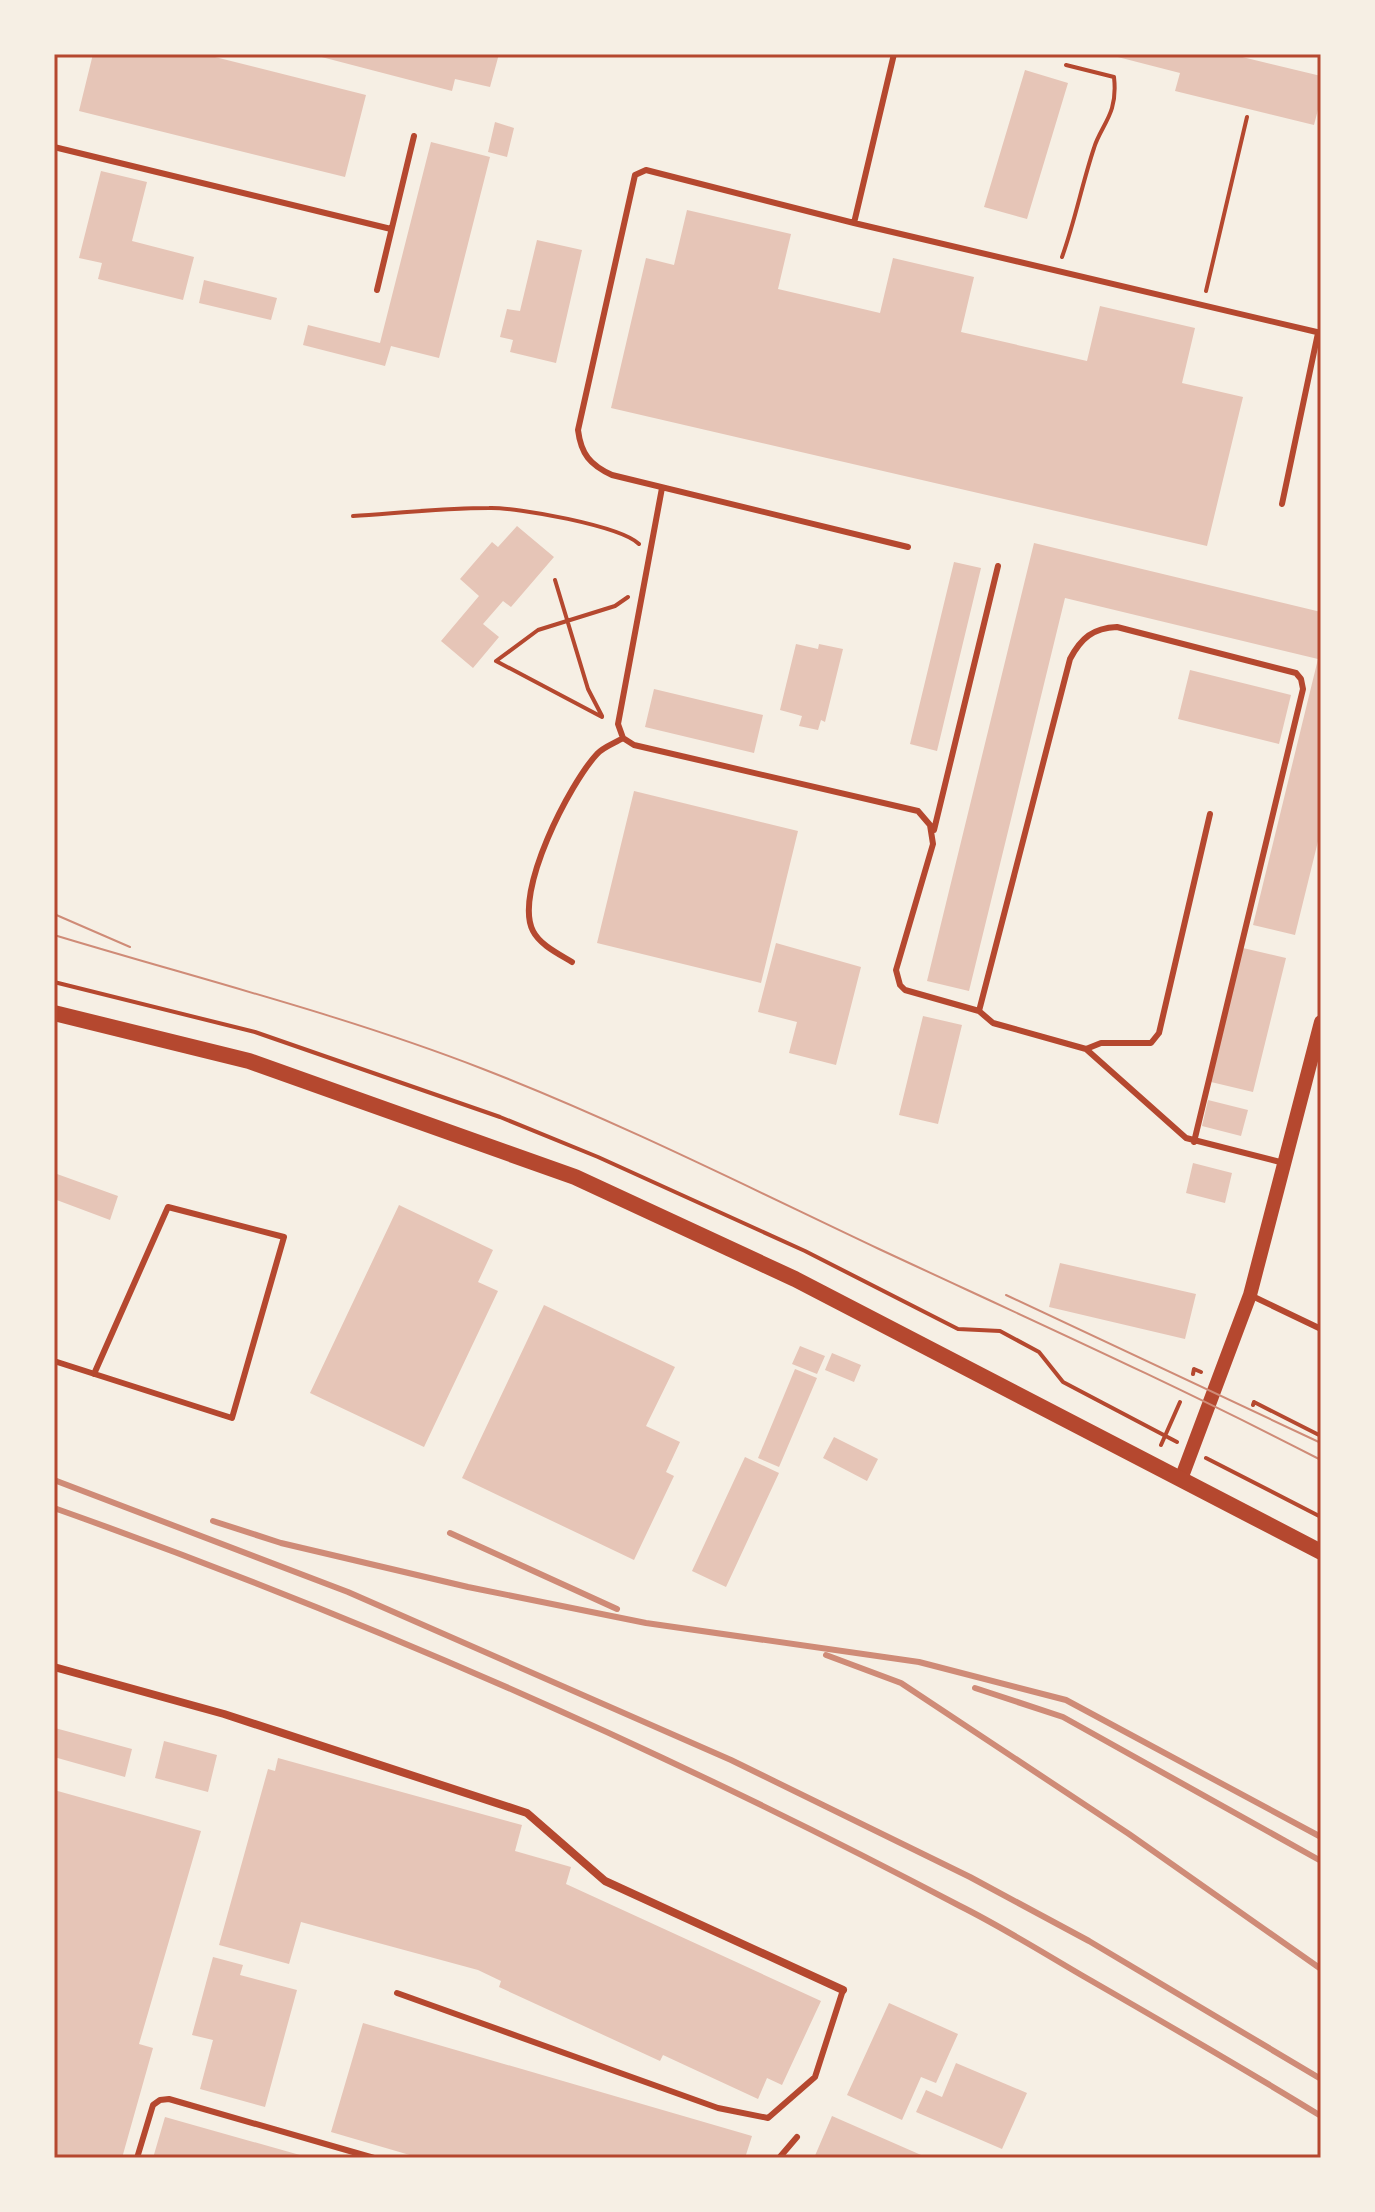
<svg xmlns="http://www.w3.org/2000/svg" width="1375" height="2212" font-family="'Nunito Sans',sans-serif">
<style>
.building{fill:#e6c5b7}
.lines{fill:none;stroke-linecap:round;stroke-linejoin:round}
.path{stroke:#b5482f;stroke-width:4}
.service{stroke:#b5482f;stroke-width:6}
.minor{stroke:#b5482f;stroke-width:8}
.tertiary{stroke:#b5482f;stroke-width:14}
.secondary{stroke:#b5482f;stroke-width:16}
.tram{stroke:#cf8b77;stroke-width:2}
.rail{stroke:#cf8b77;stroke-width:6}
.neatline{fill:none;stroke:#b5482f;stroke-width:3}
</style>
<rect width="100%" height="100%" fill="#f6efe4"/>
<path class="building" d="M 93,54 L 203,54 L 366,95 L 345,177 L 79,111 Z
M 310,54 L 452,54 L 461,56 L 462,54 L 499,54 L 490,87 L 455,79 L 452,91 Z
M 1106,54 L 1230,54 L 1321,76 L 1321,98 L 1314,125 L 1175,91 L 1180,73 Z
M 1025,70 L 1068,83 L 1027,219 L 984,207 Z
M 495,122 L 514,128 L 507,157 L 488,152 Z
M 431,142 L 490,157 L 439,358 L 391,346 L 385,366 L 303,345 L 308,325 L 380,343 Z
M 101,171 L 147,182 L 132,241 L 194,257 L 183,300 L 98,279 L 102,263 L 79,258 Z
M 687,210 L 791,234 L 778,289 L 880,313 L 893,258 L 974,277 L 961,332 L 1087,361 L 1100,306 L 1195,328 L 1182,383 L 1243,397 L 1207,546 L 611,408 L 646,258 L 674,265 Z
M 537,240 L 582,250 L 556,363 L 510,352 L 513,340 L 500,337 L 507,309 L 520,311 Z
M 204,280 L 277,298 L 271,320 L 199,303 Z
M 517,526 L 554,557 L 511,607 L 503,601 L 483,624 L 499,637 L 473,668 L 441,641 L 479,596 L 460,579 L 492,542 L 498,547 Z
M 1034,543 L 1321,612 L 1321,829 L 1295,935 L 1253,925 L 1318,659 L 1065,598 L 969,991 L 927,981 Z
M 954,562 L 981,568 L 937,751 L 910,744 Z
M 796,644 L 818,649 L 819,644 L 843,649 L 825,722 L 821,720 L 818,730 L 799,726 L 802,716 L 780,710 Z
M 1190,670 L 1291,695 L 1279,744 L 1178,719 Z
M 654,689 L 763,715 L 754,753 L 645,727 Z
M 634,791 L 798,831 L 761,983 L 597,943 Z
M 776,943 L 861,967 L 836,1065 L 789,1053 L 797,1022 L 758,1012 Z
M 1243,948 L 1286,958 L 1253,1092 L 1211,1082 Z
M 923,1016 L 962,1025 L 938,1124 L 899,1115 Z
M 1208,1100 L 1248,1110 L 1241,1136 L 1202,1126 Z
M 1193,1163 L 1232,1173 L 1225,1203 L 1186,1193 Z
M 57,1174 L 118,1196 L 110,1220 L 54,1199 Z
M 399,1205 L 493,1250 L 478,1282 L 498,1291 L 424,1447 L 310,1393 Z
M 1060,1263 L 1196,1294 L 1185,1339 L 1049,1307 Z
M 544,1305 L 675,1367 L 646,1426 L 680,1442 L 666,1472 L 674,1476 L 634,1560 L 462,1478 Z
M 800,1346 L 825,1356 L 817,1374 L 792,1364 Z
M 832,1353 L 861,1365 L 854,1382 L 825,1370 Z
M 795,1369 L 817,1378 L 779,1467 L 758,1458 Z
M 834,1437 L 878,1459 L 867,1481 L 823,1458 Z
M 745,1457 L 779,1473 L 726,1587 L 692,1571 Z
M 55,1728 L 132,1749 L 125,1777 L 54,1757 Z
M 164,1741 L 217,1755 L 208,1792 L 155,1778 Z
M 278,1758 L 522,1825 L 515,1851 L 571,1867 L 566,1884 L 821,2001 L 782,2085 L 767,2078 L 758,2099 L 663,2055 L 660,2061 L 499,1987 L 501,1981 L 478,1970 L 301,1922 L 289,1964 L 219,1945 L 268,1769 L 275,1771 Z
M 54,1790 L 201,1831 L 139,2044 L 153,2048 L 122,2158 L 54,2158 Z
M 213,1957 L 243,1965 L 240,1975 L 297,1990 L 265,2107 L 200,2089 L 213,2040 L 192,2035 Z
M 889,2003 L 958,2034 L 936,2083 L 921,2077 L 902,2120 L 847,2095 Z
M 363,2023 L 752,2136 L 745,2158 L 420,2158 L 331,2132 Z
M 956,2063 L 1027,2093 L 1002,2149 L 916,2112 L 926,2090 L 942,2097 Z
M 832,2116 L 928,2158 L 814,2158 Z
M 165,2117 L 307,2157 L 307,2158 L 153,2158 Z"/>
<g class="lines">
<path class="path" d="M 1062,257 C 1075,221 1082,184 1094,148 C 1098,134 1108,122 1112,108 C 1115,98 1115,86 1114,77 L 1066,65
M 1206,291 L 1247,117
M 353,516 C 398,513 444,508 489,508 C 517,507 621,526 639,544
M 555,580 L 588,689 L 602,716
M 602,717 L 496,661 L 538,630 L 615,606 L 628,597
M 54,982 L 255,1032 L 500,1117 L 598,1157 L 805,1251 L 958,1329 L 1000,1331 L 1039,1352 L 1063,1382 L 1177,1442
M 1193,1374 L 1194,1369 L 1201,1372
M 1253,1405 L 1254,1402 L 1321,1436
M 1161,1445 L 1180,1402
M 1206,1458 L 1321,1517"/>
<path class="service" d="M 54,147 L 391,229
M 854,223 L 894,54
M 377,290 L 414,136
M 662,488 L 618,724 L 623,738 L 634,745 L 918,811 L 930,825 L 933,844 L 896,970 L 900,985 L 905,990 L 979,1011 L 993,1023 L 1086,1049 L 1186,1138 L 1284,1163
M 1282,504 L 1318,333
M 908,547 L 612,475 C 590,465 581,454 578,430 L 635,175 L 646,170 L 854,223 L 1321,333
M 934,830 L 998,566
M 572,962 C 559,954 540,945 533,931 C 513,893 570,783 597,754 C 603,747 615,743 623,738
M 979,1011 L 1070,659 C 1081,638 1093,628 1117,627 L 1296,673 L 1301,679 L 1303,689 L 1194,1142
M 1086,1049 L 1101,1043 L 1151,1043 L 1159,1033 L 1210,814
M 1250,1295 L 1321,1329
M 54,1361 L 232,1418 L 284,1237 L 168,1207 L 94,1374
M 397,1993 L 718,2108 L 768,2118 L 815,2077 L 843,1990
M 137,2158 L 153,2105 L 160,2100 L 169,2099 L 374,2158
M 779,2158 L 797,2137"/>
<path class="minor" d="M 54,1667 L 224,1714 L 527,1813 L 605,1881 L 843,1990"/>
<path class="tertiary" d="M 1181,1479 L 1250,1295 L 1321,1022"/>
<path class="secondary" d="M 54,1013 L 249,1061 L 575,1177 L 795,1279 L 1321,1552"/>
<path class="tram" d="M 54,914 L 130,947
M 54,935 C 196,978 344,1015 483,1069 C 617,1121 748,1187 879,1249 C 1027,1318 1176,1385 1321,1460
M 1006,1295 L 1321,1443"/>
<path class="rail" d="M 54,1480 L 348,1592 L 731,1760 L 970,1877 L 1089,1941 L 1321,2079
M 54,1508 C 365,1618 668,1752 960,1906 C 1002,1927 1042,1952 1083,1976 C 1163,2022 1243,2068 1321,2116
M 213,1521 L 281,1543 L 468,1587 L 646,1623 L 919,1662 L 1066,1700 L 1321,1837
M 450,1533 L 617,1609
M 826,1655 L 901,1683 L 1129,1834 L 1321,1969
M 975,1688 L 1063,1717 L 1321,1861"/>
</g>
<rect width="1375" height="2212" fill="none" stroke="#f6efe4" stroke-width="112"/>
<rect x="56" y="56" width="1263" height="2100" class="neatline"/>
</svg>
